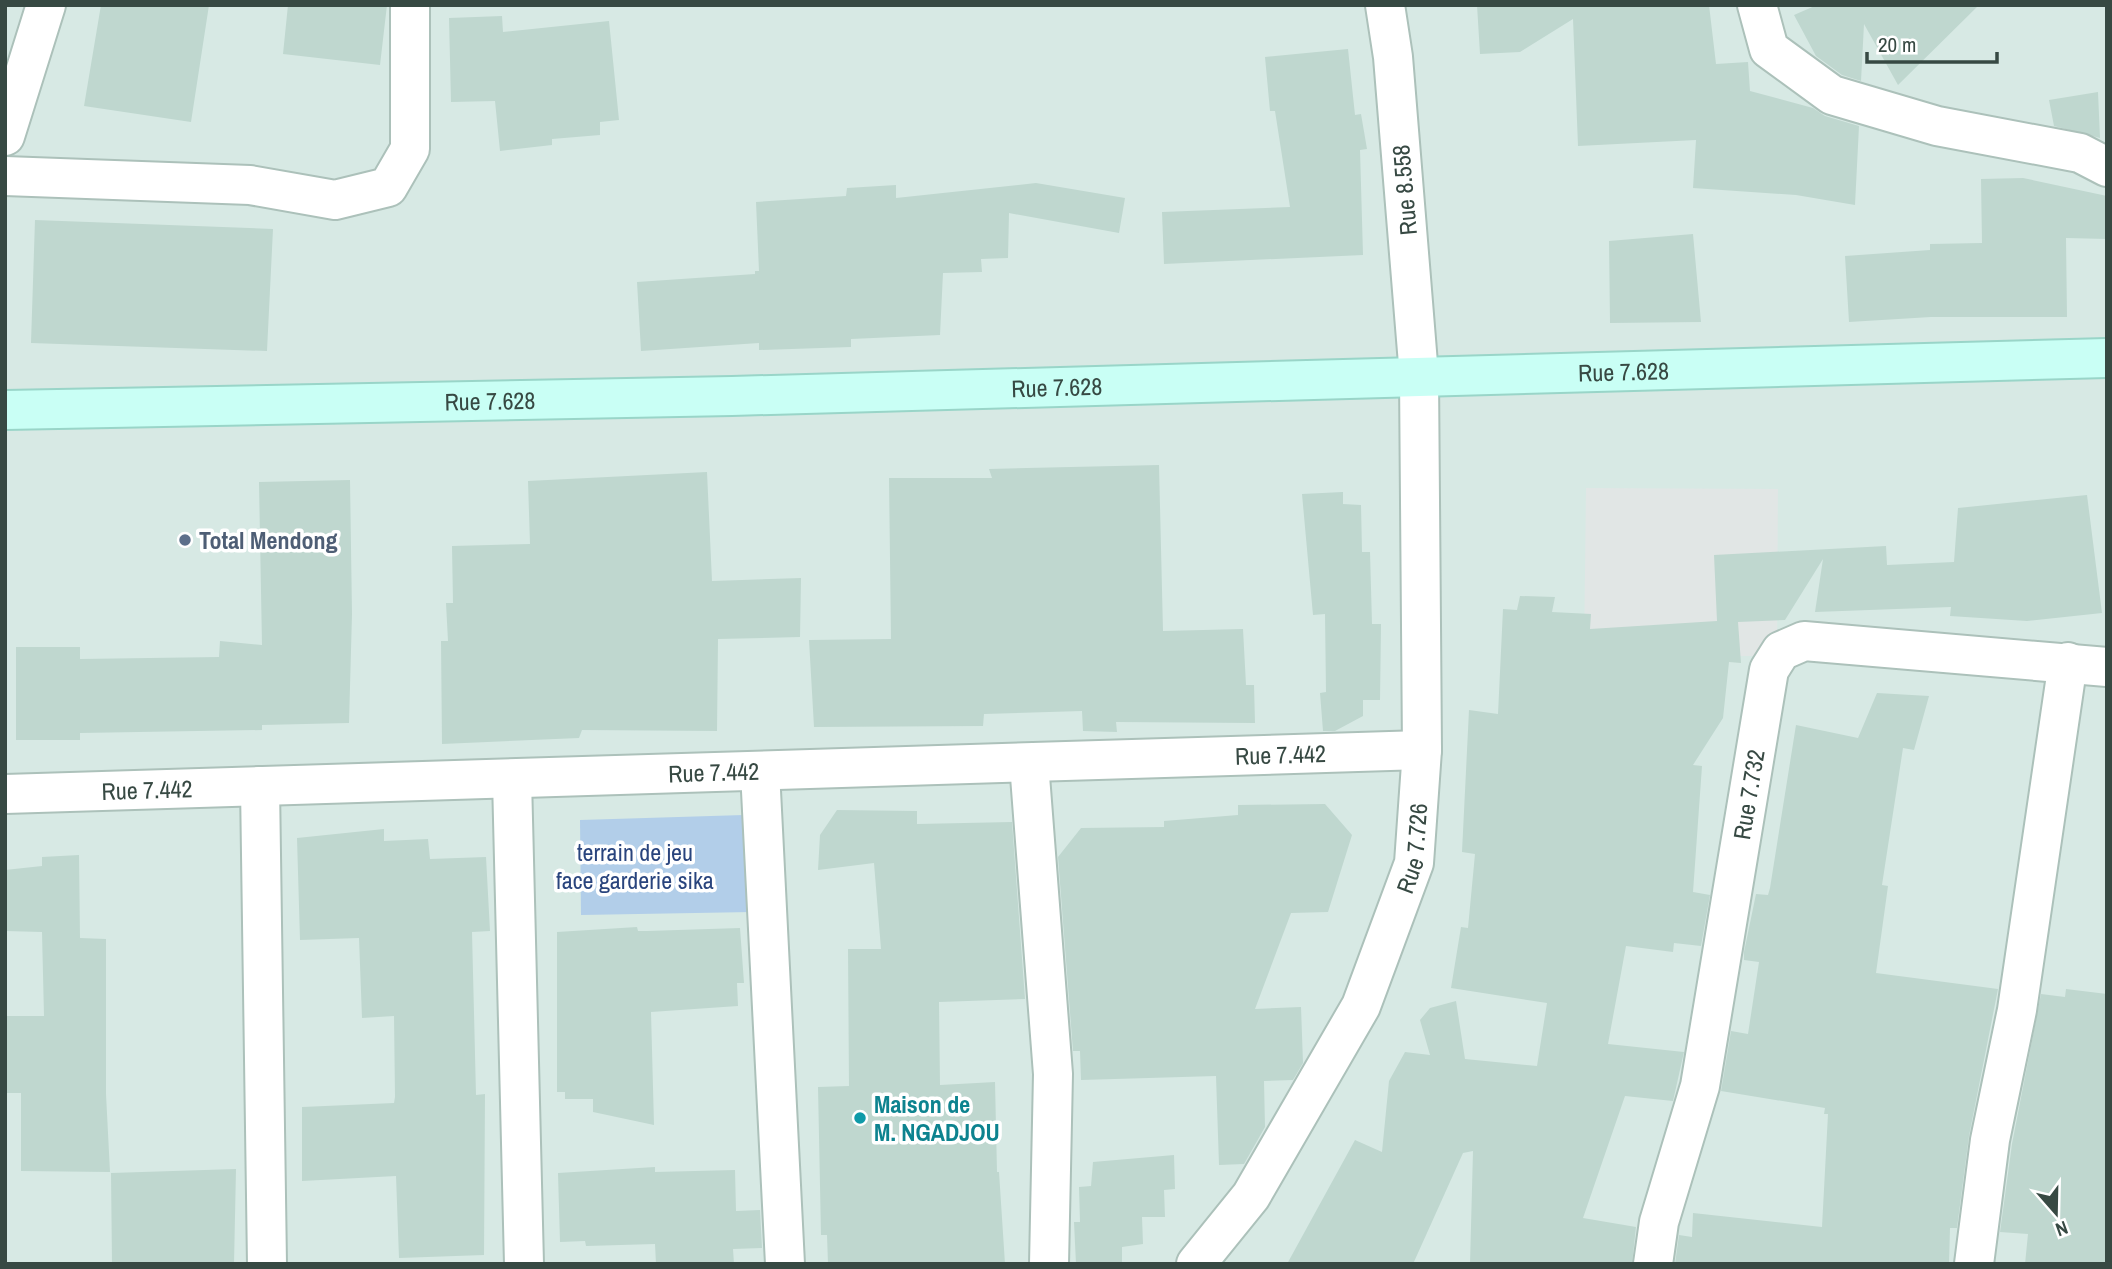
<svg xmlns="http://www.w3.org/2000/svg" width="2112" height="1269" font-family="'Archivo Narrow',sans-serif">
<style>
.residential{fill:#d7e9e4}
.green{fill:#b2cee9}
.parking{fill:#e1e6e5}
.building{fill:#bfd7cf}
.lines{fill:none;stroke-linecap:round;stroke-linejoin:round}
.minor-casing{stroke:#acc1ba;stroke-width:42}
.secondary-casing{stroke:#99d5c8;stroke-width:42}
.minor{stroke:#fff;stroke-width:38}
.secondary{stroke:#c9fff5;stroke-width:38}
.service-dot{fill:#5c6f8a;stroke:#fff;stroke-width:2.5}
.culture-dot{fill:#0f9aa8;stroke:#fff;stroke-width:2.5}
.labels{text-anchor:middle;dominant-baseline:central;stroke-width:7;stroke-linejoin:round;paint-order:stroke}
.street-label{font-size:24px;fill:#374943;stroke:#fff}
.service-label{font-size:24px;font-weight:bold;fill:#4e5e75;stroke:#fff;text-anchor:start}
.park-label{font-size:24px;fill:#29447d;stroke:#fff}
.culture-label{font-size:24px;font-weight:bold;fill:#0d838f;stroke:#fff;text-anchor:start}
</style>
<rect width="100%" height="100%" fill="#eaf5f2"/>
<path class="residential" d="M 5,5 L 2107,5 L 2107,1264 L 5,1264 Z"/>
<path class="green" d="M 744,815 L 752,912 L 581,915 L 580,820 Z"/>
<path class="parking" d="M 1586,488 L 1778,489 L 1777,656 L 1584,656 Z"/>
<path class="building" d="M 101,5 L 209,5 L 191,122 L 84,106 Z
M 288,5 L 387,5 L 380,65 L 283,54 Z
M 1477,5 L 1709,5 L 1716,64 L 1748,62 L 1750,91 L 1813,108 L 1825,116 L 1859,126 L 1855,205 L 1796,195 L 1693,188 L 1696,140 L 1578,146 L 1573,19 L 1520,52 L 1480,54 Z
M 1817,5 L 1979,5 L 1898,85 L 1864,24 L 1861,81 L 1842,75 L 1816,56 L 1794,15 Z
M 502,16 L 503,32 L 609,21 L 619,120 L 600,122 L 600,135 L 552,139 L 552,145 L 500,151 L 495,101 L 451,102 L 449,18 Z
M 1348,49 L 1355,115 L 1361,114 L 1367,149 L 1360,150 L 1363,255 L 1164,264 L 1162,212 L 1290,207 L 1275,111 L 1270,111 L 1265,57 Z
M 2098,92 L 2100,138 L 2054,126 L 2049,100 Z
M 2023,178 L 2107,196 L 2107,239 L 2066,238 L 2067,317 L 1931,317 L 1849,322 L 1845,256 L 1930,250 L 1930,244 L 1982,243 L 1981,179 Z
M 1036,183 L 1125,198 L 1119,233 L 1009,213 L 1008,258 L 981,259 L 982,272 L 943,273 L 940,335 L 851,339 L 851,347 L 759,350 L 759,343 L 641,351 L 637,282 L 755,274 L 755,271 L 759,271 L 756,202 L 846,196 L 847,188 L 896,185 L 896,198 Z
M 35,220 L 273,229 L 267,351 L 31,343 Z
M 1693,234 L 1701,322 L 1610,323 L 1609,241 Z
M 1159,465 L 1163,631 L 1243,629 L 1246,685 L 1254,685 L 1255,723 L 1116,722 L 1117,732 L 1083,731 L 1082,711 L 984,714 L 983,726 L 814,727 L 809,640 L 891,639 L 889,478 L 992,478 L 989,469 Z
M 707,472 L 712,581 L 801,578 L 800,637 L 718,639 L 717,731 L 582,730 L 579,738 L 442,744 L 441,641 L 448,641 L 446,603 L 453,603 L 452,546 L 530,544 L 528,481 Z
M 350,480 L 352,614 L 349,723 L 262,725 L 262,730 L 80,733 L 80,740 L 16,740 L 16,647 L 80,647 L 80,659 L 219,657 L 220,641 L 262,645 L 259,482 Z
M 1343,492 L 1343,504 L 1361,505 L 1362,552 L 1370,552 L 1372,624 L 1381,624 L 1380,700 L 1363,700 L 1363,716 L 1335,731 L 1323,731 L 1320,693 L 1326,692 L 1325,614 L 1313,615 L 1302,494 Z
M 2087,495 L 2102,613 L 2027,621 L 1950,616 L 1951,607 L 1815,612 L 1823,559 L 1785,620 L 1738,622 L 1741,663 L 1729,662 L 1723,718 L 1693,765 L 1702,766 L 1693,892 L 1710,895 L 1701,946 L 1674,943 L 1673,952 L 1626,946 L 1608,1044 L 1684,1052 L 1673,1101 L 1625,1096 L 1583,1218 L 1636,1227 L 1632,1264 L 1470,1264 L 1473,1151 L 1463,1153 L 1413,1264 L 1287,1264 L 1355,1140 L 1382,1152 L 1389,1081 L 1405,1052 L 1430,1055 L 1420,1020 L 1430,1008 L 1456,1001 L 1465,1059 L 1537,1066 L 1547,1003 L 1451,988 L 1461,927 L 1468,928 L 1475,854 L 1462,852 L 1469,710 L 1498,714 L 1503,609 L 1517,610 L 1520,596 L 1555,597 L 1552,612 L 1591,614 L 1590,629 L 1717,621 L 1714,555 L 1886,546 L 1887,565 L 1954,562 L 1958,508 Z
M 1877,693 L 1929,696 L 1914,750 L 1903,748 L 1882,885 L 1888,886 L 1876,973 L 1998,989 L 1969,1136 L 1957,1228 L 1950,1228 L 1949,1264 L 1675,1264 L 1679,1235 L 1692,1237 L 1693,1213 L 1822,1227 L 1828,1114 L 1824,1114 L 1825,1108 L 1721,1091 L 1731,1031 L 1748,1034 L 1759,962 L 1744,960 L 1744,952 L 1756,894 L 1768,895 L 1770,888 L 1796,725 L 1858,738 Z
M 1325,804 L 1352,835 L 1328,912 L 1291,913 L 1255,1009 L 1301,1007 L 1303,1063 L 1293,1080 L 1264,1081 L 1265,1127 L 1244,1164 L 1219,1165 L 1216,1076 L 1081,1080 L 1080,1051 L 1073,1051 L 1058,857 L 1081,828 L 1164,827 L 1164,821 L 1238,815 L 1238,805 Z
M 837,810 L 917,811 L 917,824 L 1012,822 L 1025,999 L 939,1002 L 940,1085 L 995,1082 L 997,1172 L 999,1172 L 1005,1264 L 828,1264 L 827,1235 L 821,1235 L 818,1087 L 849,1086 L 848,949 L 881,949 L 874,863 L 818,870 L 820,835 Z
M 384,829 L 384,841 L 428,839 L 430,859 L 486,857 L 490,931 L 472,932 L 476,1095 L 485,1094 L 484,1255 L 399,1258 L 396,1176 L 302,1181 L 302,1107 L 394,1103 L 395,1097 L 394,1016 L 362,1018 L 359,938 L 300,940 L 297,838 Z
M 79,855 L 80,938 L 106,939 L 106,1094 L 110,1172 L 21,1171 L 21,1093 L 5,1093 L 5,1016 L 44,1016 L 42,932 L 5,931 L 5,870 L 42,866 L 42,857 Z
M 637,927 L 638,931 L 647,931 L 740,928 L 744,983 L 737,983 L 738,1006 L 651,1012 L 654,1125 L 593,1112 L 593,1099 L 565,1099 L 565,1092 L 557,1092 L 557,932 Z
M 2066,989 L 2107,994 L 2107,1264 L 2025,1264 L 2028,1234 L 2000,1232 L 2012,1144 L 2041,994 L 2065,997 Z
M 1174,1155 L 1175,1189 L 1164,1190 L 1165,1217 L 1142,1217 L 1143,1244 L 1122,1247 L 1122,1264 L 1076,1264 L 1074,1222 L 1080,1222 L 1079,1187 L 1091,1186 L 1093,1162 Z
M 655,1167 L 655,1172 L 735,1170 L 736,1211 L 760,1210 L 762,1248 L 733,1249 L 734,1264 L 656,1264 L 655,1244 L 586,1246 L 585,1241 L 560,1242 L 558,1173 Z
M 236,1169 L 234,1264 L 112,1264 L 111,1173 Z"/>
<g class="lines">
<g class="minor-casing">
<g id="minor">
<path d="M 1757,5 L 1769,49 L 1832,95 L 1937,126 L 2080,153 L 2107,167"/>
<path d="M 5,136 L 46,5"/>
<path d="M 5,176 L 250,185 L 335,200 L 388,187 L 410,149 L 410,5"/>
<path d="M 1029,763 L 1053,1074 L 1049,1264"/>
<path d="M 760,771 L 785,1264"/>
<path d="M 512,779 L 524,1264"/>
<path d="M 260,786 L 267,1264"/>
<path id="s1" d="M 5,794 L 1422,750"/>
<path id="s2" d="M 1196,1264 L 1251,1196 L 1361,1006 L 1414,863 L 1422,750 L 1419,376 L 1393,57 L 1385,5"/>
<path id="s3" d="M 1653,1264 L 1659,1222 L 1700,1086 L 1769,670 L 1781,651 L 1804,641 L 2107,667"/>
<path d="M 1974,1264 L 1990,1140 L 2017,1010 L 2068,662"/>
</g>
</g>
<g class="secondary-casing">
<g id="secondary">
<path id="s4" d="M 5,410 L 732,396 L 2107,358"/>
</g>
</g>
<use href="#minor" class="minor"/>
<use href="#secondary" class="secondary"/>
</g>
<circle class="service-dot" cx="185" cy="540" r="7"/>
<circle class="culture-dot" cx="860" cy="1118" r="7"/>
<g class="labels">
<g class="street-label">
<text transform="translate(1404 190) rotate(-95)">Rue 8.558</text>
<text stroke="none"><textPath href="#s4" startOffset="1619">Rue 7.628</textPath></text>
<text stroke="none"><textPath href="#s4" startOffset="1052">Rue 7.628</textPath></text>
<text stroke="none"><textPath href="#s4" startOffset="485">Rue 7.628</textPath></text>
<text stroke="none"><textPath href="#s1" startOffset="1276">Rue 7.442</textPath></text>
<text stroke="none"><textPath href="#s1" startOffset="709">Rue 7.442</textPath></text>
<text stroke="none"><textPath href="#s1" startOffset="142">Rue 7.442</textPath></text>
<text stroke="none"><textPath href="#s3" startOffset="480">Rue 7.732</textPath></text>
<text stroke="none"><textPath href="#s2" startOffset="474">Rue 7.726</textPath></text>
</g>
<g class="service-label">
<text x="199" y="540">Total Mendong</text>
</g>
<g class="park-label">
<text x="635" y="852">terrain de jeu<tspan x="635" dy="28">face garderie sika</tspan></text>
</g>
<g class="culture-label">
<text x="874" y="1104">Maison de<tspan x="874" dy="28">M. NGADJOU</tspan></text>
</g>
</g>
<rect width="2112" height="1269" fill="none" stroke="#374943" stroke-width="14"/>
<g transform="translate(2056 1213) rotate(160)" stroke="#ffffff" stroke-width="5" paint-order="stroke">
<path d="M0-5L12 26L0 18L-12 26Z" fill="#374943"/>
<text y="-10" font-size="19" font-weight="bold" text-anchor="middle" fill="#374943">N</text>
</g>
<path d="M1867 52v10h130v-10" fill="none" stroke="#374943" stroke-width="3.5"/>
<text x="1878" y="52" font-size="21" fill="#374943" stroke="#ffffff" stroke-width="5" paint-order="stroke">20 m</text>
</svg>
